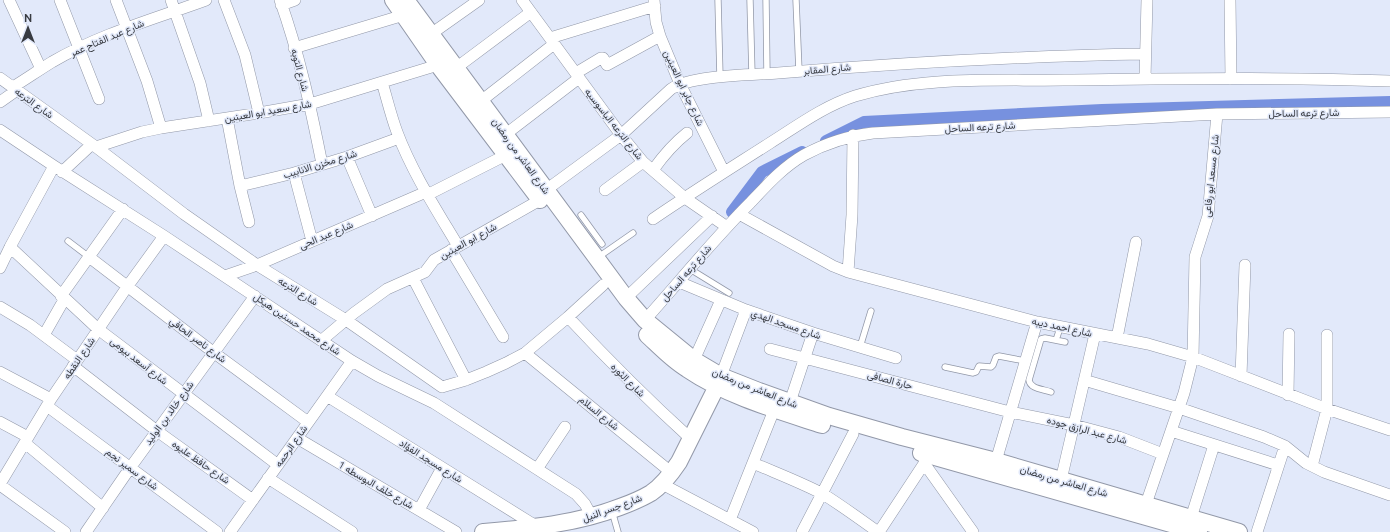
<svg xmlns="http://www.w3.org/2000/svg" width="1390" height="532" font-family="Ubuntu,Vazirmatn,sans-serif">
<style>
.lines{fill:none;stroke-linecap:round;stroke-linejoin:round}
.canal{stroke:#7791df;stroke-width:12}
.lane-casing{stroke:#9298a8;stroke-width:7}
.street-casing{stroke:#9298a8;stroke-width:12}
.secondary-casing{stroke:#9298a8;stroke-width:18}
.lane{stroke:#fff;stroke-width:5.5}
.street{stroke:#fff;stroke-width:11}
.secondary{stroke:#fff;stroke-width:16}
.labels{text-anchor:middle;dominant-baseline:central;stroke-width:3;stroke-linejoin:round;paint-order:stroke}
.street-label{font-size:10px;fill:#383b41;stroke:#e2e9fa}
</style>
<rect width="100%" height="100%" fill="#e2e9fa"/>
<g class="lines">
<path class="canal" d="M 826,141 L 864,122 L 1102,110 L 1390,102
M 732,212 L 762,172 L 802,152"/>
<g class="lane-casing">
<path id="lane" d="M 718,0 L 720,77
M 750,0 L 752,75
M 766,0 L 767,74
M 796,0 L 799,71
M 581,215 L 602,244
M 68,241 L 89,257
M 597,258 L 633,233
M 690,269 L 729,293
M 1056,340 L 1060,328
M 860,347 L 871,311
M 945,367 L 973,373 L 976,372 L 979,366 L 991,367 L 993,365 L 996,357 L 999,356 L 1025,361
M 1051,392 C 1043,389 1030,389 1029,380 L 1041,339 L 1045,338 L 1065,342
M 612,511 L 618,532"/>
</g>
<g class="street-casing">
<path id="street" d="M 9,0 L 41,69
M 60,0 L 99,99
M 116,0 L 147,81 L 161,128
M 171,0 L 200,83 L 209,121
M 224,0 L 245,55 L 259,113
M 280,0 C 299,53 311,109 322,164
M 522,0 L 621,135 L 643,162 L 685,198 L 727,227
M 654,0 L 656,22 L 660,36 L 680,84 L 724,172
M 1230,0 L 1231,79
M 281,5 L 295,0
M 431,34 L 479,0
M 550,38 L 655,6
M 294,48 L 404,15
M 456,68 L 531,12
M 576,73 L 601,58 L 603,58 L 607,65 L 660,36
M 0,78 L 96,147 L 184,214 L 257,265 L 346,320 L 442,387 L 466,380 L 486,372 L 506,363 L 525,353 L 568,317 L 603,285
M 1145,79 L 1147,0
M 382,82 C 387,99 391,116 397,132 C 412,172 436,209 458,246
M 13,87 C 26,79 39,70 52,62 C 100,34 154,19 206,0
M 481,101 L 554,44
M 0,102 L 17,90
M 227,118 L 240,186 L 249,222
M 0,130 L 54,166 L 164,236 L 352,361 L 378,376 L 434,403 L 576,494 L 585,504 L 592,517
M 506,134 L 579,78
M 96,147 L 142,132 L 161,128 L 259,113 L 310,104 L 438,65
M 347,157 L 372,216
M 653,170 C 663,156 673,144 687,133
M 62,172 L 91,145
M 294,173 L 312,241
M 240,186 L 294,173 L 347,157 L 399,138
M 546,190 L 621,135 L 671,89 C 692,75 752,75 778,73 C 900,63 1022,56 1145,54
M 605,190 L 643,162
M 427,195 L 506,155
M 739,214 L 833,266 L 848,272 L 1037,322 L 1148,344 L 1193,357 L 1327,409 L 1390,430
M 653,219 C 691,193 731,168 770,143 C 797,126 824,106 855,96 C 921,76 995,81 1064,80 C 1172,79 1281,77 1390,81
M 10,247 L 98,329 L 278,465
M 451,250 L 503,337
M 89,257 L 213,352 L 308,422
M 0,268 L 10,247 L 54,166
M 848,272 L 852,215 L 853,135
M 225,276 L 257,265 L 426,192
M 413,278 L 466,380
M 679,282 L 746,310 L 813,333 L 896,358
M 61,296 L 123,209
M 626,298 L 712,216
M 0,307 L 30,325 L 77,360
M 568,317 C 607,359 648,400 691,439
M 645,320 C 680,281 713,240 750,203 C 767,185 783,167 804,155 C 826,143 848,136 873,133 L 1217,114 L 1390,112
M 44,335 L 65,298
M 1117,338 L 1136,242
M 322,340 L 354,313 L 387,289 L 425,272 L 434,260 L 540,200
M 770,349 L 1010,412 L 1074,425 L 1119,437 L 1163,454
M 525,353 L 672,473
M 694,360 L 721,300
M 73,366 L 157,431 L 253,500
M 0,372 L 51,399
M 721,376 L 746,310
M 1241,376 L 1245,265
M 1084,380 L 1179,408 L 1264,437 L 1285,446 L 1306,463 L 1324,472 L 1390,495
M 1288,395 L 1289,334
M 327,396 L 536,526
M 790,402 L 813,333
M 47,406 L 217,532
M 0,422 L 28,437
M 1171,431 L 1278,465
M 297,438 L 456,532
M 25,443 L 103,508
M 996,461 L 1037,322
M 753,463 C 776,473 800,482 823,494 C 842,506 860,519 878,532
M 924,463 L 973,532
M 1312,466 L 1327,409 L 1327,335
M 537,469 L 565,427
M 268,478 L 352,532
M 1061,480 L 1095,334
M 0,484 L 51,399 L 127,287 L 164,236
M 662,484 L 753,532
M 0,485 L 65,532
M 1146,504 L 1184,393 L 1193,357 L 1195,257 L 1208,216 L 1217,114
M 419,510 L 442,468
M 1191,518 L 1214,445
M 730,520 L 774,410
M 86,532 L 130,468 L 255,296
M 230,532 L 352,361
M 802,532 L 853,434
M 879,532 L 929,456
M 1257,532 L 1285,446"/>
</g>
<g class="secondary-casing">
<path id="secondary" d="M 393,0 L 438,65 L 540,200
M 406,0 L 626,298 L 645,320 L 694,360 L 721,376 L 759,391 L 829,416 L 902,437 L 996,461 L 1061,480 L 1239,532
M 647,335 C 660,347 672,360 687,369 C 727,396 776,410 822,425
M 921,453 L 1199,532
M 483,532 C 529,528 576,524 620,507 C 631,503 641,499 651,493 C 663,485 671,474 679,462 L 721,378"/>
</g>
<use href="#lane" class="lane"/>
<use href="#street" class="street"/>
<use href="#secondary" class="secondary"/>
</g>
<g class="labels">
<g class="street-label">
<text transform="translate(107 38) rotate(-23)">شارع عبد الفتاح عمر</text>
<text transform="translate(827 69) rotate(-5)">شارع المقابر</text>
<text transform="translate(300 70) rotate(75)">شارع التوبه</text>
<text transform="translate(684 88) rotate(65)">شارع جابر ابو العينين</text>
<text transform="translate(34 103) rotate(36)">شارع الترعه</text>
<text transform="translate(268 111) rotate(-10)">شارع سعيد ابو العينين</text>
<text transform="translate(1304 113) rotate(-1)">شارع ترعه الساحل</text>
<text transform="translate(614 124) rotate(52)">شارع الترعه الباسوسيه</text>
<text transform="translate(980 127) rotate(-3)">شارع ترعه الساحل</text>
<text transform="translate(521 156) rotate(54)">شارع العاشر من رمضان</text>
<text transform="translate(320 164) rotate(-17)">شارع مخزن الانابيب</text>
<text transform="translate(1211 176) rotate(-84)">شارع مسعد ابو رفاعى</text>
<text transform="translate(326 235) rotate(-23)">شارع عبد الحى</text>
<text transform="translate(468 241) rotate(-29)">شارع ابو العينين</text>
<text transform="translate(686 273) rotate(-49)">شارع ترعه الساحل</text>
<text transform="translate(298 291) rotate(32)">شارع الترعه</text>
<text transform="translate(297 324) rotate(34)">شارع محمد حسنين هيكل</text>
<text transform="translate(786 324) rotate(19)">شارع مسجد الهدي</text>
<text transform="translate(1062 327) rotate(12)">شارع احمد ديبه</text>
<text transform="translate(198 340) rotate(37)">شارع ناصر الحافي</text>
<text transform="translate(79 358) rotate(-56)">شارع النقطه</text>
<text transform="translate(139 361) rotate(38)">شارع أسعد بيومى</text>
<text transform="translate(628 380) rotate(45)">شارع الثوره</text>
<text transform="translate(890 380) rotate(15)">حارة الصافى</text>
<text transform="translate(755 388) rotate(22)">شارع العاشر من رمضان</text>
<text transform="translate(169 413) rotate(-54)">شارع خالد بن الوليد</text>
<text transform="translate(599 413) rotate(39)">شارع السلام</text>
<text transform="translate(1087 430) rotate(15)">شارع عبد الرازق جوده</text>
<text transform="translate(291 446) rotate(-55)">شارع الرحمه</text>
<text transform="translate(431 461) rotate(32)">شارع مسجد الفؤاد</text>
<text transform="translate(201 462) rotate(35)">شارع حافظ عليوه</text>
<text transform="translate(132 469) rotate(37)">شارع سمير نجم</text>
<text transform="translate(1064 481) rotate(16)">شارع العاشر من رمضان</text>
<text transform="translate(376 485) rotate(30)">شارع خلف البوسطه 1</text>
<text transform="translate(612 508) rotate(-20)">شارع جسر النيل</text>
</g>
</g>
<g transform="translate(28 28)" stroke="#e2e9fa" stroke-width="3" paint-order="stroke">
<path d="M0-3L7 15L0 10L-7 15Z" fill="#383b41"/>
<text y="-6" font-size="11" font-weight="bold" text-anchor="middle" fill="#383b41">N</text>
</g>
</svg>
